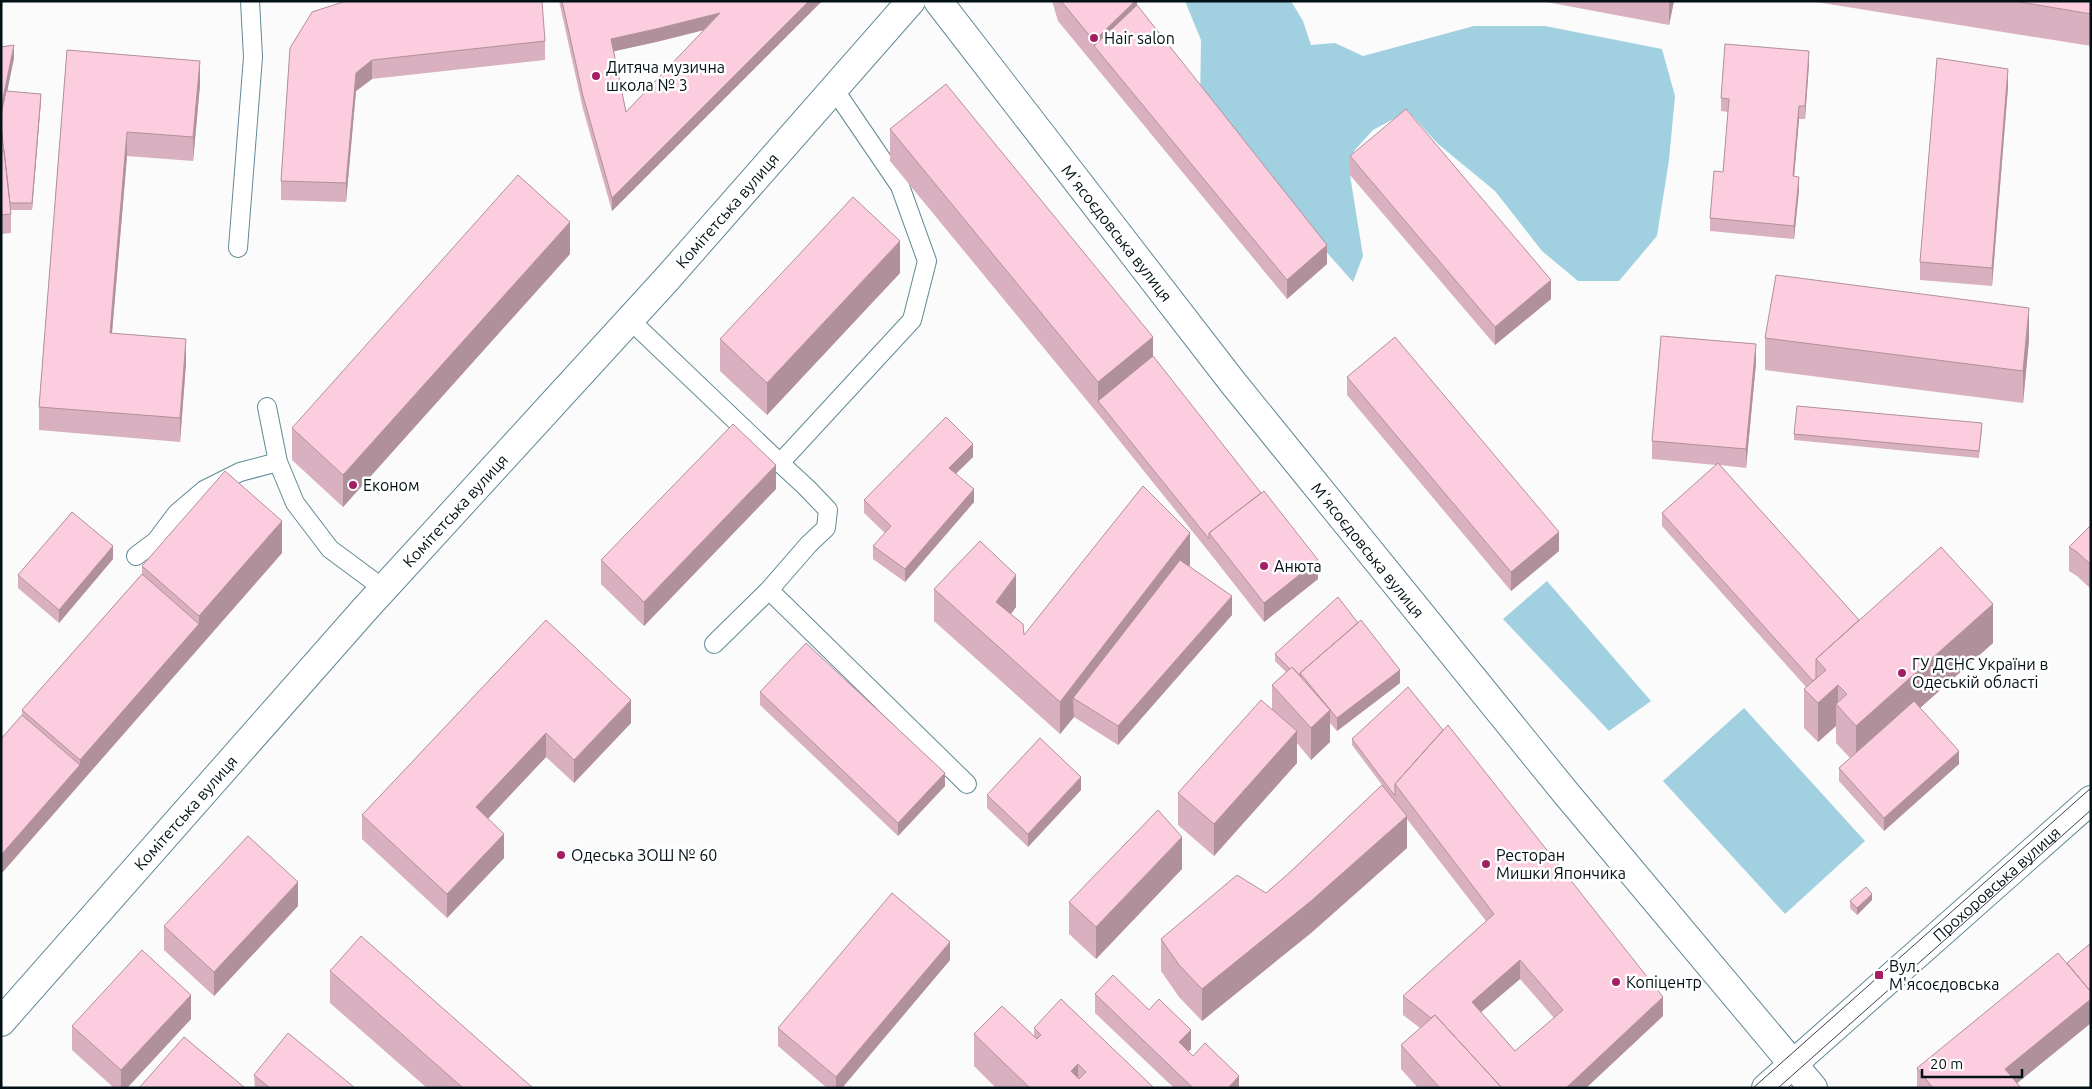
<svg xmlns="http://www.w3.org/2000/svg" width="2092" height="1089" font-family="Ubuntu,sans-serif">
<style>
.green{fill:#a1d1e0}
.lines{fill:none;stroke-linecap:round;stroke-linejoin:round}
.lane-casing{stroke:#608a96;stroke-width:20}
.street-casing{stroke:#608a96;stroke-width:30}
.primary-casing{stroke:#608a96;stroke-width:30}
.lane{stroke:#fff;stroke-width:18}
.street{stroke:#fff;stroke-width:28}
.primary{stroke:#fff;stroke-width:28}
.tram{stroke:#364245;stroke-width:1}
.wall{fill:#d9b0bf;fill-rule:evenodd}
.shaded-wall{fill:#b0909b}
.building{fill:#fccdde;stroke:#b0909b;fill-rule:evenodd}
.poi-dot{fill:#a51d65;stroke:#fff;stroke-width:2}
.labels{text-anchor:middle;dominant-baseline:central;stroke-width:5;stroke-linejoin:round;paint-order:stroke}
.poi-label{font-size:16px;fill:#021115;stroke:#fff;text-anchor:start}
.street-label{font-size:16px;fill:#021115;stroke:#fff}
</style>
<rect width="100%" height="100%" fill="#fbfbfb"/>
<path class="green" d="M 1185,1 L 1291,1 L 1303,21 L 1311,45 L 1335,43 L 1363,56 L 1474,26 L 1545,26 L 1662,49 L 1675,96 L 1669,160 L 1657,236 L 1619,281 L 1578,281 L 1542,251 L 1495,191 L 1438,144 L 1408,111 L 1373,130 L 1354,151 L 1350,175 L 1363,256 L 1353,282 L 1245,160 L 1200,104 L 1201,40 Z
M 1547,581 L 1651,701 L 1609,731 L 1503,619 Z
M 1744,708 L 1865,841 L 1785,914 L 1663,781 Z"/>
<g class="lines">
<g class="lane-casing">
<path id="lane" d="M 238,248 L 253,57 L 250,1
M 630,320 L 780,463 L 912,320 L 927,261 L 900,186 L 834,89
M 267,407 L 278,462 L 295,503 L 330,549 L 384,589
M 136,556 L 156,541 L 177,513 L 204,490 L 240,472 L 278,462
M 769,590 L 967,784
M 714,644 L 769,590 L 809,544 L 826,528 L 828,510 L 807,488 L 780,463"/>
</g>
<g class="street-casing">
<g id="street">
<path id="s1" d="M 1,1022 L 365,609 L 666,280 L 911,1"/>
</g>
</g>
<g class="primary-casing">
<g id="primary">
<path d="M 938,1 L 1234,384 L 1565,792 L 1813,1088"/>
<path id="s2" d="M 1766,1088 L 2091,800"/>
</g>
</g>
<use href="#lane" class="lane"/>
<use href="#street" class="street"/>
<use href="#primary" class="primary"/>
<path class="tram" d="M 1753,1088 L 2091,788
M 1778,1088 L 2091,810"/>
</g>
<path class="wall" d="M 559,1 L 822,1 L 612,211 L 583,109 ZM 704,30 L 626,112 L 614,51 L 656,42 Z
M 1052,1 L 1137,1 L 1137,5 L 1327,264 L 1287,299 L 1058,21 Z
M 1541,1 L 1674,1 L 1669,25 Z
M 1816,1 L 2091,1 L 2091,46 L 1816,2 Z
M 545,41 L 545,60 L 372,79 L 356,91 L 346,202 L 281,200 L 281,181 L 290,48 Z
M 1,47 L 14,58 L 7,91 L 41,100 L 32,210 L 11,210 L 11,233 L 1,234 L 1,151 L 3,150 L 1,132 Z
M 67,50 L 200,85 L 193,161 L 127,156 L 112,333 L 186,363 L 180,442 L 39,430 L 39,407 Z
M 1809,64 L 1805,119 L 1799,119 L 1794,176 L 1799,190 L 1794,239 L 1710,231 L 1710,218 L 1723,172 L 1728,112 L 1721,111 L 1721,98 Z
M 2008,87 L 1992,286 L 1920,280 L 1920,262 Z
M 890,129 L 1153,356 L 1318,579 L 1264,622 L 1209,552 L 1098,414 L 890,161 Z
M 1350,156 L 1551,299 L 1495,345 L 1350,175 Z
M 570,254 L 343,507 L 292,460 L 292,428 Z
M 900,273 L 767,415 L 720,371 L 720,339 Z
M 1765,338 L 2029,340 L 2023,403 L 1765,370 Z
M 1756,363 L 1746,468 L 1720,465 L 1859,620 L 1993,643 L 1920,708 L 1959,764 L 1884,831 L 1839,781 L 1839,768 L 1850,758 L 1836,743 L 1836,726 L 1818,742 L 1804,728 L 1804,689 L 1806,687 L 1662,526 L 1662,513 L 1716,465 L 1652,459 L 1652,441 Z
M 1347,377 L 1559,551 L 1511,591 L 1347,395 Z
M 1982,429 L 1979,458 L 1794,440 L 1794,434 Z
M 973,457 L 956,474 L 974,502 L 905,582 L 873,559 L 873,546 L 885,533 L 864,513 L 864,500 Z
M 776,489 L 644,626 L 601,584 L 601,560 Z
M 2091,525 L 2091,589 L 2077,576 L 2069,571 L 2069,547 Z
M 282,553 L 1,874 L 1,739 L 22,715 L 22,710 L 142,574 L 142,566 Z
M 113,559 L 59,623 L 18,588 L 18,575 Z
M 1190,565 L 1189,566 L 1232,615 L 1118,745 L 1074,717 L 1060,734 L 934,621 L 934,589 L 1016,607 L 1011,614 L 1024,635 Z
M 546,620 L 631,723 L 574,783 L 546,757 L 488,819 L 504,858 L 447,918 L 362,839 L 362,815 Z
M 1275,654 L 1400,683 L 1337,731 L 1330,723 L 1330,742 L 1311,760 L 1297,743 L 1297,763 L 1214,856 L 1178,825 L 1178,793 L 1272,710 L 1272,685 L 1286,672 L 1275,661 Z
M 760,692 L 945,786 L 898,836 L 760,705 Z
M 1352,739 L 1663,1016 L 1586,1088 L 1418,1088 L 1401,1069 L 1401,1045 L 1420,1028 L 1403,1015 L 1403,996 L 1486,921 L 1407,819 L 1407,848 L 1311,933 L 1202,1021 L 1179,997 L 1161,971 L 1161,939 L 1266,893 L 1288,874 L 1382,785 L 1352,745 ZM 1520,979 L 1554,1018 L 1515,1051 L 1481,1012 Z
M 1081,790 L 1028,847 L 987,808 L 987,795 Z
M 1182,869 L 1096,959 L 1069,934 L 1069,902 Z
M 1872,900 L 1857,915 L 1850,908 L 1850,901 Z
M 298,906 L 214,996 L 164,950 L 164,926 Z
M 2091,943 L 2091,1023 L 2017,1083 L 2021,1088 L 1917,1088 L 1917,1068 L 2067,963 Z
M 950,960 L 842,1088 L 827,1088 L 778,1046 L 778,1028 Z
M 330,971 L 533,1088 L 427,1088 L 330,1003 Z
M 1095,994 L 1149,1010 L 1191,1049 L 1188,1051 L 1193,1056 L 1239,1088 L 1174,1088 L 1095,1013 Z
M 191,1019 L 127,1088 L 114,1088 L 72,1050 L 72,1026 Z
M 1034,1028 L 1153,1088 L 996,1088 L 974,1066 L 974,1034 L 1034,1036 Z
M 254,1075 L 355,1088 L 255,1088 Z"/>
<path class="shaded-wall" d="M 809,1 L 822,1 L 612,211 L 612,198 Z
M 1135,1 L 1137,1 L 1137,23 L 1094,46 L 1094,65 L 1094,41 Z
M 1669,1 L 1674,1 L 1669,25 Z
M 720,13 L 720,26 L 656,42 L 611,52 L 611,39 Z
M 14,45 L 14,58 L 1,121 L 1,108 Z
M 1809,51 L 1809,64 L 1805,119 L 1805,106 Z
M 372,60 L 372,79 L 356,91 L 346,202 L 346,183 L 356,73 Z
M 200,61 L 200,85 L 193,161 L 193,137 Z
M 2008,69 L 2008,87 L 1992,286 L 1992,268 Z
M 41,94 L 41,100 L 32,210 L 32,203 Z
M 1799,106 L 1799,119 L 1793,189 L 1793,176 Z
M 127,132 L 127,156 L 110,356 L 110,333 Z
M 1799,177 L 1799,190 L 1794,239 L 1794,226 Z
M 570,222 L 570,254 L 343,507 L 343,475 Z
M 900,241 L 900,273 L 767,415 L 767,383 Z
M 1327,245 L 1327,264 L 1287,299 L 1287,280 Z
M 1551,280 L 1551,299 L 1495,345 L 1495,327 Z
M 2029,308 L 2029,340 L 2023,403 L 2023,371 Z
M 1153,337 L 1153,369 L 1098,401 L 1098,382 Z
M 186,339 L 186,363 L 180,442 L 180,418 Z
M 1756,344 L 1756,363 L 1746,468 L 1746,449 Z
M 973,444 L 973,457 L 949,480 L 949,468 Z
M 776,465 L 776,489 L 644,626 L 644,602 Z
M 974,489 L 974,502 L 905,582 L 905,569 Z
M 282,521 L 282,553 L 1,874 L 1,855 L 80,765 L 80,760 L 199,624 L 199,616 Z
M 1559,532 L 1559,551 L 1511,591 L 1511,572 Z
M 1190,533 L 1190,565 L 1083,704 L 1073,698 L 1074,717 L 1060,734 L 1060,702 Z
M 113,546 L 113,559 L 59,623 L 59,610 Z
M 1318,560 L 1318,579 L 1264,622 L 1264,603 Z
M 1016,575 L 1016,607 L 996,634 L 996,602 Z
M 1232,596 L 1232,615 L 1118,745 L 1118,726 Z
M 1993,604 L 1993,643 L 1856,765 L 1856,726 Z
M 1400,670 L 1400,683 L 1337,731 L 1337,718 Z
M 1838,685 L 1838,706 L 1836,704 L 1836,726 L 1818,742 L 1818,703 Z
M 631,700 L 631,723 L 574,783 L 574,760 Z
M 1330,710 L 1330,742 L 1311,760 L 1311,728 Z
M 1297,731 L 1297,763 L 1214,856 L 1214,824 Z
M 546,733 L 546,757 L 476,831 L 476,807 Z
M 1959,751 L 1959,764 L 1884,831 L 1884,818 Z
M 945,773 L 945,786 L 898,836 L 898,823 Z
M 1081,777 L 1081,790 L 1028,847 L 1028,834 Z
M 1407,816 L 1407,848 L 1311,933 L 1202,1021 L 1202,989 Z
M 504,834 L 504,858 L 447,918 L 447,894 Z
M 1182,837 L 1182,869 L 1096,959 L 1096,927 Z
M 298,882 L 298,906 L 214,996 L 214,972 Z
M 1872,894 L 1872,900 L 1857,915 L 1857,908 Z
M 950,942 L 950,960 L 842,1088 L 836,1088 L 836,1077 Z
M 1520,960 L 1520,979 L 1472,1020 L 1472,1002 Z
M 191,995 L 191,1019 L 127,1088 L 121,1088 L 121,1070 Z
M 1663,997 L 1663,1016 L 1586,1088 L 1566,1088 Z
M 2091,999 L 2091,1023 L 2011,1088 L 2005,1069 Z
M 1191,1030 L 1191,1049 L 1179,1061 L 1179,1042 Z
M 1078,1064 L 1078,1088 L 1071,1071 Z
M 1239,1076 L 1239,1088 L 1228,1088 Z"/>
<path class="building" d="M 346,1 L 542,1 L 545,41 L 372,60 L 356,73 L 346,183 L 281,181 L 290,48 L 312,12 Z
M 562,1 L 809,1 L 612,198 L 583,96 ZM 720,13 L 626,112 L 611,39 L 656,29 Z
M 1061,1 L 1135,1 L 1094,41 Z
M 2014,1 L 2091,1 L 2091,14 Z
M 1137,5 L 1327,245 L 1287,280 L 1094,46 Z
M 1725,44 L 1809,51 L 1805,106 L 1799,106 L 1793,176 L 1799,177 L 1794,226 L 1710,218 L 1714,171 L 1723,172 L 1729,99 L 1721,98 Z
M 14,45 L 1,108 L 1,47 Z
M 67,50 L 200,61 L 193,137 L 127,132 L 110,333 L 186,339 L 180,418 L 39,407 Z
M 1937,58 L 2008,69 L 1992,268 L 1920,262 Z
M 946,84 L 1153,337 L 1098,382 L 890,129 Z
M 6,91 L 41,94 L 32,203 L 10,203 L 1,126 L 1,115 Z
M 1406,109 L 1551,280 L 1495,327 L 1350,156 Z
M 4,150 L 11,214 L 1,215 L 1,151 Z
M 518,175 L 570,222 L 343,475 L 292,428 Z
M 853,197 L 900,241 L 767,383 L 720,339 Z
M 1776,275 L 2029,308 L 2023,371 L 1765,338 Z
M 1661,336 L 1756,344 L 1746,449 L 1652,441 Z
M 1395,337 L 1559,532 L 1511,572 L 1347,377 Z
M 1153,356 L 1261,493 L 1209,533 L 1209,539 L 1098,401 Z
M 1797,406 L 1982,423 L 1979,451 L 1794,434 Z
M 946,417 L 973,444 L 949,468 L 974,489 L 905,569 L 873,546 L 891,526 L 864,500 Z
M 733,424 L 776,465 L 644,602 L 601,560 Z
M 1718,463 L 1859,620 L 1816,659 L 1816,678 L 1813,681 L 1662,513 Z
M 225,471 L 282,521 L 199,616 L 142,566 Z
M 1143,486 L 1190,533 L 1060,702 L 934,589 L 980,541 L 1016,575 L 996,602 L 1023,624 L 1024,635 Z
M 1264,491 L 1318,560 L 1264,603 L 1209,533 Z
M 72,512 L 113,546 L 59,610 L 18,575 Z
M 2091,525 L 2091,565 L 2077,552 L 2069,547 Z
M 1941,547 L 1993,604 L 1856,726 L 1836,704 L 1847,694 L 1838,685 L 1818,703 L 1804,689 L 1826,670 L 1816,659 Z
M 1180,560 L 1232,596 L 1118,726 L 1073,698 Z
M 142,574 L 199,624 L 80,760 L 22,710 Z
M 1338,597 L 1358,623 L 1300,673 L 1300,676 L 1292,667 L 1290,669 L 1275,654 Z
M 546,620 L 631,700 L 574,760 L 546,733 L 476,807 L 504,834 L 447,894 L 362,815 Z
M 1361,620 L 1400,670 L 1337,718 L 1300,673 Z
M 806,643 L 945,773 L 898,823 L 760,692 Z
M 1292,667 L 1330,710 L 1311,728 L 1272,685 Z
M 1408,687 L 1443,730 L 1395,784 L 1395,796 L 1352,739 Z
M 1261,700 L 1297,731 L 1214,824 L 1178,793 Z
M 1914,701 L 1959,751 L 1884,818 L 1839,768 Z
M 22,715 L 80,765 L 1,855 L 1,739 Z
M 1448,725 L 1663,997 L 1566,1088 L 1502,1088 L 1435,1015 L 1431,1018 L 1403,996 L 1494,914 L 1395,784 ZM 1520,960 L 1563,1010 L 1515,1051 L 1472,1002 Z
M 1040,738 L 1081,777 L 1028,834 L 987,795 Z
M 1382,785 L 1407,816 L 1311,901 L 1202,989 L 1179,965 L 1161,939 L 1237,875 L 1266,893 L 1288,874 Z
M 1158,810 L 1182,837 L 1096,927 L 1069,902 Z
M 248,836 L 298,882 L 214,972 L 164,926 Z
M 1866,887 L 1872,894 L 1857,908 L 1850,901 Z
M 892,893 L 950,942 L 836,1077 L 778,1028 Z
M 361,936 L 533,1088 L 463,1088 L 330,971 Z
M 2091,943 L 2091,992 L 2067,963 Z
M 142,950 L 191,995 L 121,1070 L 72,1026 Z
M 2058,953 L 2091,992 L 2091,999 L 2005,1069 L 2021,1088 L 1933,1088 L 1917,1068 Z
M 1113,975 L 1149,1010 L 1159,999 L 1191,1030 L 1179,1042 L 1193,1056 L 1205,1043 L 1239,1076 L 1228,1088 L 1193,1088 L 1095,994 Z
M 1061,999 L 1153,1087 L 1152,1088 L 1030,1088 L 974,1034 L 1002,1006 L 1037,1039 L 1041,1035 L 1034,1028 ZM 1078,1064 L 1086,1072 L 1079,1079 L 1071,1071 Z
M 1435,1015 L 1502,1088 L 1440,1088 L 1401,1045 Z
M 288,1033 L 355,1088 L 270,1088 L 254,1075 Z
M 184,1037 L 245,1088 L 139,1088 Z"/>
<g class="poi-dot">
<circle cx="1094" cy="38" r="5"/>
<circle cx="596" cy="76" r="5"/>
<circle cx="353" cy="485" r="5"/>
<circle cx="1264" cy="566" r="5"/>
<circle cx="1902" cy="673" r="5"/>
<circle cx="561" cy="855" r="5"/>
<circle cx="1486" cy="864" r="5"/>
<rect x="1874" y="970" width="10" height="10" rx="2.5"/>
<circle cx="1616" cy="982" r="5"/>
</g>
<g class="labels">
<g class="poi-label">
<text x="1104" y="38">Hair salon</text>
<text x="606" y="67">Дитяча музична<tspan x="606" dy="18">школа № 3</tspan></text>
<text x="363" y="485">Економ</text>
<text x="1274" y="566">Анюта</text>
<text x="1912" y="664">ГУ ДСНС України в<tspan x="1912" dy="18">Одеській області</tspan></text>
<text x="571" y="855">Одеська ЗОШ № 60</text>
<text x="1496" y="855">Ресторан<tspan x="1496" dy="18">Мишки Япончика</tspan></text>
<text x="1889" y="966">Вул.<tspan x="1889" dy="18">М'ясоєдовська</tspan></text>
<text x="1626" y="982">Копіцентр</text>
</g>
<g class="street-label">
<text stroke="none"><textPath href="#s1" startOffset="1089">Комітетська вулиця</textPath></text>
<text transform="translate(1117 233) rotate(52)">Мʼясоєдовська вулиця</text>
<text stroke="none"><textPath href="#s1" startOffset="684">Комітетська вулиця</textPath></text>
<text transform="translate(1368 550) rotate(51)">Мʼясоєдовська вулиця</text>
<text stroke="none"><textPath href="#s1" startOffset="279">Комітетська вулиця</textPath></text>
<text stroke="none"><textPath href="#s2" startOffset="308">Прохоровська вулиця</textPath></text>
</g>
</g>
<rect width="2092" height="1089" fill="none" stroke="#021115" stroke-width="5"/>
<path d="M1922 1069v8h100v-8" fill="none" stroke="#021115" stroke-width="2.5"/>
<text x="1930" y="1069" font-size="15" fill="#021115" stroke="#ffffff" stroke-width="4" paint-order="stroke">20 m</text>
</svg>
